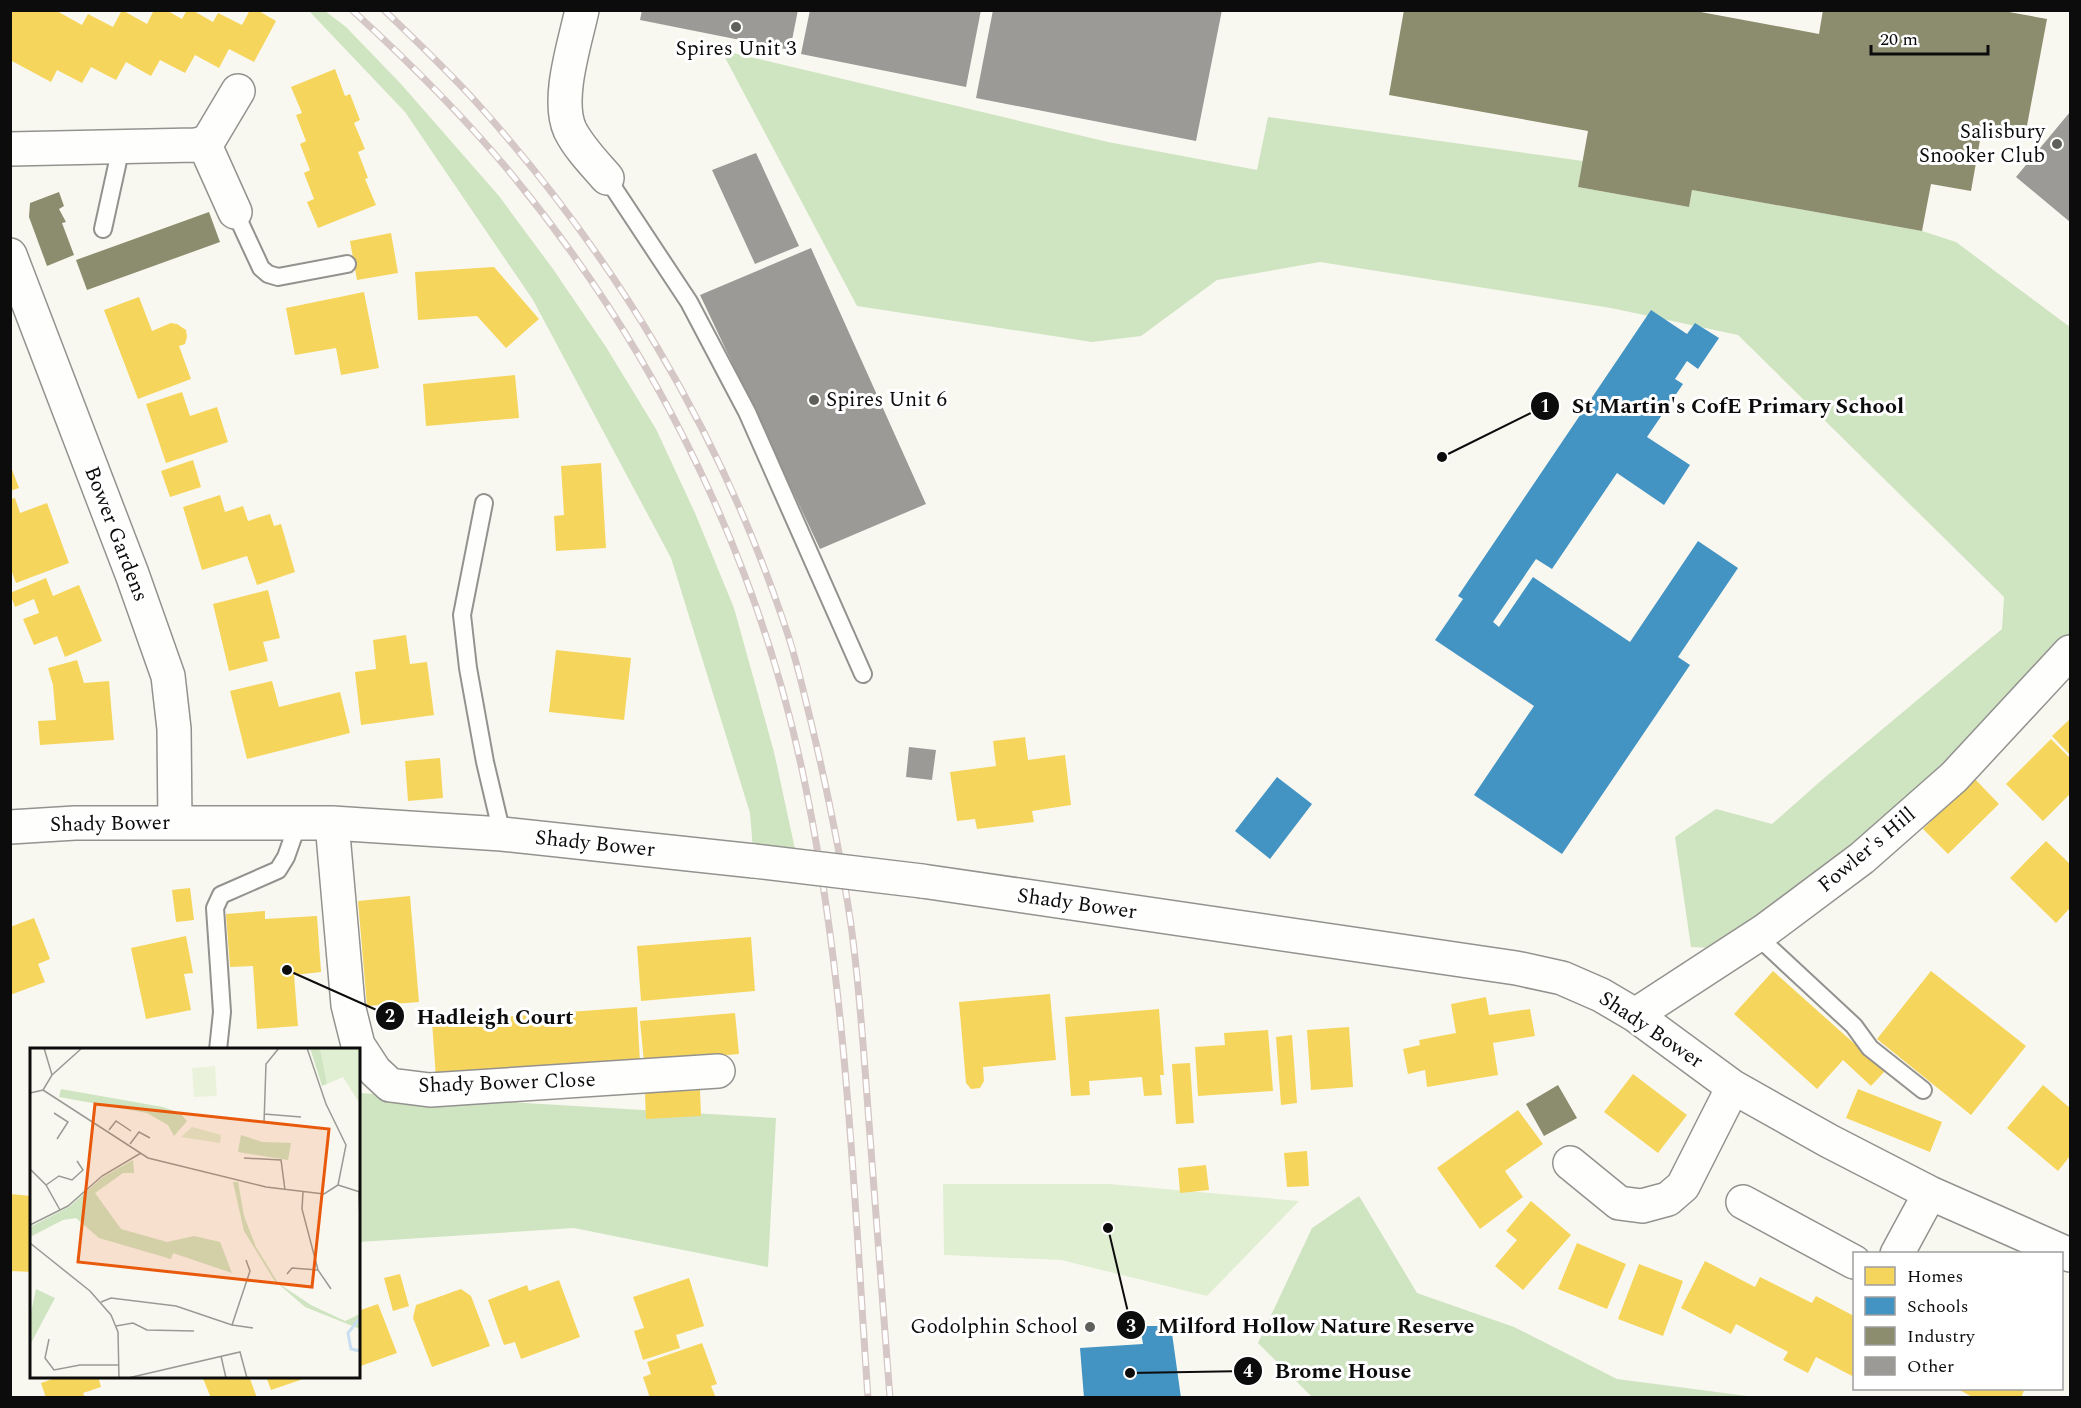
<svg xmlns="http://www.w3.org/2000/svg" width="2081" height="1408" font-family="Spectral,serif">
<style>
.green{fill:#e0eed2}
.forest{fill:#cfe4c1}
.homes{fill:#f6d55c}
.schools{fill:#4393c3}
.industry{fill:#8c8c6e}
.building{fill:#9c9a96}
.lines{fill:none;stroke-linecap:round;stroke-linejoin:round}
.service-casing{stroke:#93928f;stroke-width:20}
.minor-casing{stroke:#93928f;stroke-width:36}
.service{stroke:#fefefd;stroke-width:16}
.minor{stroke:#fefefd;stroke-width:33}
.rail-casing{stroke:#d4c7c5;stroke-width:7}
.rail{stroke:#fff;stroke-width:4.5;stroke-dasharray:14;stroke-linecap:butt}
.minor-bridge-casing{stroke:#93928f;stroke-width:36;stroke-linecap:butt}
.minor-bridge{stroke:#fefefd;stroke-width:33}
.poi-dot{fill:#5f5f5c;stroke:#fff;stroke-width:2}
.labels{text-anchor:middle;dominant-baseline:central;stroke-width:6;stroke-linejoin:round;paint-order:stroke}
.poi-label{font-size:21px;fill:#0c0c0c;stroke:#fff;text-anchor:end}
.street-label{font-size:21px;fill:#0c0c0c;stroke:#fff}
.inset-river{fill:none;stroke:#c9dff1;stroke-width:3}
.inset-road{fill:none;stroke:#9a9a95;stroke-width:1.5}
.view{fill:#e8590c;fill-opacity:0.15;stroke:#e8590c;stroke-width:3}
.inset-edge{fill:none;stroke:#0c0c0c;stroke-width:3}
.leader{fill:none;stroke:#0c0c0c;stroke-width:2}
.callout-dot{fill:#0c0c0c;stroke:#fff;stroke-width:2}
.mark-label{font-size:18px;text-anchor:middle;font-weight:bold;fill:#fff}
.callout-label{font-size:22px;text-anchor:middle;font-weight:bold;fill:#0c0c0c;stroke:#fff;stroke-width:6;stroke-linejoin:round;paint-order:stroke}
</style>
<rect width="100%" height="100%" fill="#f9f8f0"/>
<path class="green" d="M 943,1184 L 1109,1184 L 1299,1201 L 1207,1296 L 1061,1260 L 944,1255 Z"/>
<path class="forest" d="M 309,11 L 325,11 L 346,27 L 401,84 L 499,196 L 553,269 L 606,347 L 656,429 L 695,513 L 734,608 L 774,752 L 795,849 L 753,849 L 750,813 L 671,558 L 533,300 L 405,112 Z
M 721,50 L 1108,142 L 1257,170 L 1268,117 L 1583,161 L 1578,187 L 1689,207 L 1692,190 L 1922,231 L 1956,242 L 2070,327 L 2070,635 L 1947,771 L 1787,899 L 1711,948 L 1691,947 L 1675,837 L 1716,809 L 1772,824 L 1823,779 L 2002,629 L 2004,597 L 1738,335 L 1611,308 L 1320,262 L 1217,280 L 1141,336 L 1092,342 L 857,306 Z
M 358,1093 L 776,1118 L 768,1267 L 574,1228 L 359,1242 Z
M 1359,1196 L 1417,1293 L 1514,1327 L 1617,1379 L 1755,1397 L 1312,1397 L 1258,1343 L 1312,1228 Z"/>
<path class="homes" d="M 10,10 L 55,10 L 82,25 L 88,14 L 113,27 L 122,10 L 147,24 L 154,10 L 166,10 L 182,19 L 187,10 L 192,10 L 213,22 L 218,13 L 242,25 L 250,10 L 257,10 L 276,21 L 254,62 L 229,49 L 219,68 L 195,55 L 185,73 L 160,60 L 151,76 L 126,62 L 116,80 L 91,67 L 82,83 L 57,70 L 51,82 L 10,60 Z
M 335,69 L 345,96 L 350,94 L 360,120 L 354,123 L 365,149 L 358,152 L 368,178 L 365,179 L 376,205 L 318,228 L 307,202 L 314,199 L 304,173 L 310,170 L 300,144 L 306,141 L 296,115 L 302,113 L 291,87 Z
M 391,233 L 398,273 L 357,280 L 350,241 Z
M 494,267 L 539,319 L 506,348 L 477,316 L 418,320 L 415,272 Z
M 364,292 L 379,368 L 341,375 L 336,348 L 295,355 L 286,308 Z
M 139,297 L 152,331 L 171,323 L 177,324 L 186,330 L 187,337 L 185,344 L 179,346 L 191,379 L 138,399 L 104,310 Z
M 515,375 L 519,418 L 426,426 L 423,384 Z
M 182,392 L 190,416 L 217,407 L 228,442 L 166,463 L 146,404 Z
M 193,460 L 201,487 L 170,497 L 161,471 Z
M 601,463 L 606,548 L 556,551 L 554,516 L 564,515 L 561,466 Z
M 10,464 L 19,488 L 10,491 Z
M 220,495 L 225,512 L 243,506 L 248,521 L 270,514 L 274,526 L 281,524 L 295,572 L 257,585 L 247,556 L 202,570 L 183,507 Z
M 15,498 L 20,513 L 47,503 L 69,563 L 16,583 L 10,567 L 10,499 Z
M 46,578 L 53,596 L 79,585 L 102,641 L 65,657 L 57,636 L 34,645 L 23,619 L 39,613 L 34,599 L 15,607 L 10,593 Z
M 268,590 L 280,638 L 263,642 L 268,661 L 229,671 L 213,604 Z
M 406,635 L 410,664 L 427,662 L 434,715 L 361,725 L 355,672 L 376,669 L 373,640 Z
M 556,650 L 631,658 L 624,720 L 549,712 Z
M 77,660 L 84,683 L 109,681 L 114,740 L 40,745 L 38,721 L 56,720 L 53,685 L 48,668 Z
M 272,681 L 279,707 L 340,692 L 350,733 L 247,759 L 230,691 Z
M 2070,719 L 2070,755 L 2052,736 Z
M 1025,737 L 1028,760 L 1065,755 L 1071,805 L 1032,811 L 1034,822 L 977,829 L 975,819 L 957,821 L 950,772 L 996,766 L 993,741 Z
M 2051,739 L 2070,758 L 2070,794 L 2043,821 L 2006,784 Z
M 440,758 L 443,798 L 408,801 L 405,761 Z
M 1974,778 L 1999,804 L 1948,854 L 1923,829 Z
M 2046,841 L 2070,864 L 2070,908 L 2056,923 L 2010,878 Z
M 190,888 L 194,920 L 176,922 L 172,890 Z
M 410,896 L 419,1002 L 367,1006 L 358,901 Z
M 265,911 L 265,919 L 317,916 L 321,972 L 294,975 L 298,1026 L 257,1029 L 253,966 L 230,967 L 226,914 Z
M 34,918 L 50,959 L 38,964 L 45,982 L 10,995 L 10,927 Z
M 186,936 L 193,973 L 184,974 L 191,1010 L 146,1019 L 131,948 Z
M 751,937 L 755,991 L 641,1001 L 637,946 Z
M 1773,971 L 1885,1071 L 1871,1086 L 1843,1060 L 1817,1089 L 1734,1014 Z
M 1931,971 L 2026,1046 L 1971,1115 L 1877,1039 Z
M 1050,994 L 1056,1060 L 983,1067 L 984,1081 L 980,1088 L 971,1089 L 966,1083 L 959,1002 Z
M 1486,997 L 1489,1015 L 1530,1009 L 1535,1036 L 1493,1043 L 1498,1075 L 1427,1087 L 1425,1070 L 1408,1074 L 1403,1049 L 1420,1045 L 1419,1040 L 1456,1033 L 1451,1004 Z
M 637,1007 L 640,1063 L 436,1078 L 432,1022 Z
M 1159,1009 L 1164,1075 L 1160,1075 L 1162,1095 L 1144,1096 L 1142,1077 L 1089,1081 L 1090,1095 L 1071,1096 L 1065,1017 Z
M 735,1013 L 739,1054 L 644,1062 L 640,1021 Z
M 1349,1027 L 1353,1087 L 1311,1090 L 1307,1030 Z
M 1268,1030 L 1273,1091 L 1198,1096 L 1195,1047 L 1225,1045 L 1224,1033 Z
M 1292,1035 L 1297,1103 L 1281,1105 L 1276,1037 Z
M 1190,1063 L 1194,1123 L 1176,1124 L 1172,1064 Z
M 1633,1074 L 1687,1115 L 1658,1153 L 1604,1112 Z
M 2043,1085 L 2070,1108 L 2070,1156 L 2058,1171 L 2007,1128 Z
M 1858,1089 L 1942,1122 L 1930,1152 L 1846,1118 Z
M 700,1090 L 701,1116 L 646,1119 L 645,1093 Z
M 1518,1110 L 1543,1144 L 1505,1171 L 1523,1197 L 1480,1229 L 1437,1168 Z
M 1307,1151 L 1309,1186 L 1287,1187 L 1284,1153 Z
M 1206,1165 L 1209,1190 L 1180,1193 L 1178,1168 Z
M 10,1194 L 32,1196 L 32,1272 L 10,1271 Z
M 1531,1201 L 1571,1235 L 1523,1290 L 1495,1266 L 1517,1240 L 1506,1231 Z
M 1577,1243 L 1626,1264 L 1607,1309 L 1558,1289 Z
M 1705,1261 L 1755,1287 L 1760,1277 L 1812,1303 L 1816,1296 L 1854,1316 L 1854,1377 L 1816,1357 L 1808,1373 L 1783,1360 L 1788,1352 L 1736,1324 L 1731,1334 L 1681,1308 Z
M 1639,1264 L 1683,1281 L 1663,1336 L 1618,1319 Z
M 400,1274 L 409,1306 L 393,1311 L 384,1278 Z
M 689,1278 L 704,1326 L 676,1335 L 680,1348 L 643,1360 L 634,1331 L 644,1328 L 633,1297 Z
M 559,1280 L 580,1337 L 521,1359 L 515,1342 L 504,1345 L 488,1300 L 527,1285 L 529,1291 Z
M 461,1289 L 471,1296 L 490,1346 L 432,1367 L 413,1318 L 416,1305 Z
M 378,1304 L 397,1353 L 358,1367 L 358,1311 Z
M 702,1343 L 717,1384 L 711,1386 L 716,1398 L 650,1398 L 643,1377 L 651,1374 L 647,1362 Z
M 61,1376 L 98,1376 L 101,1387 L 83,1393 L 85,1398 L 46,1398 L 41,1383 Z
M 202,1376 L 249,1376 L 257,1398 L 211,1398 Z
M 266,1376 L 309,1376 L 309,1377 L 271,1390 Z
M 1956,1388 L 2025,1388 L 2021,1398 L 1974,1398 Z"/>
<path class="schools" d="M 1651,310 L 1687,334 L 1695,323 L 1719,338 L 1698,369 L 1687,361 L 1675,379 L 1683,384 L 1647,437 L 1690,465 L 1664,505 L 1617,473 L 1552,569 L 1536,559 L 1493,622 L 1499,627 L 1533,577 L 1630,642 L 1698,541 L 1738,568 L 1678,657 L 1690,665 L 1562,854 L 1474,795 L 1534,706 L 1435,640 L 1463,599 L 1458,596 Z
M 1277,777 L 1312,804 L 1270,859 L 1235,831 Z
M 1140,1326 L 1171,1326 L 1181,1398 L 1084,1398 L 1080,1348 L 1143,1344 Z"/>
<path class="industry" d="M 1404,10 L 1690,10 L 1819,34 L 1823,10 L 1998,10 L 2047,19 L 2026,131 L 1983,123 L 1971,191 L 1931,184 L 1922,231 L 1692,190 L 1689,207 L 1578,187 L 1588,131 L 1389,95 Z
M 59,192 L 64,206 L 59,209 L 66,222 L 62,223 L 74,255 L 47,266 L 29,217 L 30,203 Z
M 209,212 L 220,242 L 87,290 L 76,260 Z
M 1558,1085 L 1577,1118 L 1544,1136 L 1526,1104 Z"/>
<path class="building" d="M 642,10 L 798,10 L 790,50 L 640,20 Z
M 810,10 L 981,10 L 966,87 L 801,54 Z
M 993,10 L 1222,10 L 1196,141 L 976,98 Z
M 2070,112 L 2070,222 L 2016,177 Z
M 756,153 L 799,246 L 755,264 L 712,170 Z
M 811,248 L 926,504 L 820,549 L 700,295 Z
M 909,747 L 936,750 L 932,780 L 906,777 Z"/>
<g class="lines">
<g class="service-casing">
<path id="service" d="M 607,178 L 689,302 L 747,412 L 863,674
M 235,212 L 261,268 L 268,274 L 278,277 L 347,264
M 103,229 L 121,147
M 484,503 L 462,615 L 468,668 L 485,762 L 502,834
M 1757,936 L 1854,1026 L 1870,1048 L 1923,1090
M 218,1050 L 222,1012 L 215,908 L 221,895 L 278,870 L 286,857 L 298,823"/>
</g>
<g class="minor-casing">
<path id="minor" d="M 582,10 C 575,43 556,99 570,130 C 579,148 594,163 607,178
M 204,143 L 235,212
M 10,149 L 195,145 L 204,143 L 210,138 L 238,91
M 10,255 L 132,574 L 168,676 L 174,729 L 175,823
M 332,823 L 348,1005 L 358,1045 L 375,1071 L 390,1085 L 430,1090 L 718,1071
M 10,827 L 75,823 L 332,823 L 502,834 L 754,861
M 922,881 L 1516,968 L 1562,978 L 1601,995 L 1635,1015 L 1733,1087 L 1829,1141 L 1930,1193 L 2070,1255
M 1635,1015 L 1767,929 L 1862,858 L 1954,777 L 2070,652
M 1570,1163 L 1619,1203 L 1642,1206 L 1668,1199 L 1683,1186 L 1733,1087
M 1743,1202 L 1854,1262
M 1897,1254 L 1930,1193"/>
</g>
<use href="#service" class="service"/>
<use href="#minor" class="minor"/>
<g class="rail-casing">
<path id="rail" d="M 352,10 C 409,62 464,116 513,176 C 659,354 763,568 807,794 C 847,993 854,1196 868,1398
M 384,10 C 415,40 447,70 476,102 C 613,254 720,431 785,626 C 796,657 803,690 811,722 C 827,789 841,856 851,925 C 860,990 864,1057 869,1123 C 876,1214 883,1306 890,1398"/>
</g>
<use href="#rail" class="rail"/>
<g class="minor-bridge-casing">
<path id="minor-bridge" d="M 754,861 L 922,881"/>
</g>
<use href="#minor-bridge" class="minor-bridge"/>
</g>
<g class="poi-dot">
<circle cx="736" cy="27" r="6"/>
<circle cx="2057" cy="144" r="6"/>
<circle cx="814" cy="400" r="6"/>
<circle cx="1090" cy="1327" r="6"/>
</g>
<g class="labels">
<g class="poi-label">
<text x="736" y="49" text-anchor="middle">Spires Unit 3</text>
<text x="2045" y="132">Salisbury<tspan x="2045" dy="24">Snooker Club</tspan></text>
<text x="826" y="400" text-anchor="start">Spires Unit 6</text>
<text x="1078" y="1327">Godolphin School</text>
</g>
<g class="street-label">
<text transform="translate(116 534) rotate(69)">Bower Gardens</text>
<text transform="translate(110 824) rotate(-1)">Shady Bower</text>
<text transform="translate(595 844) rotate(6)">Shady Bower</text>
<text transform="translate(1867 850) rotate(-40)">Fowler's Hill</text>
<text transform="translate(1077 904) rotate(8)">Shady Bower</text>
<text transform="translate(1651 1030) rotate(34)">Shady Bower</text>
<text transform="translate(507 1083) rotate(-2)">Shady Bower Close</text>
</g>
</g>
<g transform="translate(30 1048)">
<rect width="330" height="330" fill="#f9f8f0"/>
<path d="M 290,0 L 330,0 L 330,56 L 313,29 L 297,36 ZM 162,79 L 191,87 L 190,95 L 151,89 Z" fill="#e0eed2"/>
<path d="M 280,0 L 290,0 L 297,36 L 292,38 ZM 31,41 L 133,59 L 150,65 L 157,73 L 144,88 L 138,77 L 117,65 L 29,49 ZM 211,87 L 232,94 L 261,95 L 258,112 L 208,104 ZM 103,112 L 104,125 L 93,125 L 65,145 L 91,181 L 137,194 L 164,188 L 190,194 L 202,225 L 143,205 L 141,211 L 69,190 L 46,170 L 33,172 L 0,189 L 0,179 L 39,159 L 73,129 ZM 203,134 L 208,134 L 214,168 L 226,199 L 248,235 L 281,257 L 315,273 L 330,266 L 330,281 L 275,259 L 244,232 L 214,183 ZM 6,241 L 25,250 L 0,297 L 0,269 Z" fill="#cfe4c1"/>
<path d="M 185,18 L 187,48 L 164,49 L 162,20 Z" fill="#eaf2db"/>
<path class="inset-river" d="M 330,270 L 318,285 L 321,301 L 330,303"/>
<path class="inset-road" d="M 14,0 L 22,27M 13,42 L 118,110 L 236,139 L 294,146 L 308,137 L 316,97 L 296,56 L 277,0M 0,45 L 13,42 L 22,27 L 52,0M 24,65 L 38,74 L 27,91M 234,66 L 271,69M 234,75 L 236,16 L 249,0M 79,82 L 86,73 L 101,83M 100,96 L 109,84 L 120,90M 214,110 L 251,112 L 255,142M 0,121 L 16,137 L 30,162M 16,137 L 29,128 L 42,132 L 53,122 L 47,113M 308,137 L 330,144M 273,144 L 272,161 L 288,222 L 301,241M 329,144 L 330,172M 0,177 L 38,158 L 72,128 L 111,105M 0,195 L 60,243 L 81,267 L 88,284 L 89,330M 257,226 L 262,220 L 288,222M 71,254 L 81,250 L 146,258 L 202,277 L 220,223 L 216,212M 202,277 L 223,280M 86,278 L 103,275 L 117,282 L 164,283M 19,291 L 15,310 L 24,322 L 50,317 L 88,317M 191,308 L 196,330M 98,330 L 210,304 L 217,330"/>
<path class="view" d="M 65,56 L 299,81 L 282,239 L 48,214 Z"/>
<rect width="330" height="330" class="inset-edge"/>
</g>
<path class="leader" d="M1442 457L1545 406M287 970L390 1016M1108 1228L1131 1325M1130 1373L1248 1371"/>
<g class="callout-dot">
<circle cx="1442" cy="457" r="6"/>
<circle cx="287" cy="970" r="6"/>
<circle cx="1108" cy="1228" r="6"/>
<circle cx="1130" cy="1373" r="6"/>
<circle cx="1545" cy="406" r="15"/>
<circle cx="390" cy="1016" r="15"/>
<circle cx="1131" cy="1325" r="15"/>
<circle cx="1248" cy="1371" r="15"/>
</g>
<g class="mark-label">
<text x="1545" y="412">1</text>
<text x="390" y="1022">2</text>
<text x="1131" y="1332">3</text>
<text x="1248" y="1377">4</text>
</g>
<g class="callout-label">
<text x="1738" y="413">St Martin's CofE Primary School</text>
<text x="495" y="1024">Hadleigh Court</text>
<text x="1316" y="1333">Milford Hollow Nature Reserve</text>
<text x="1343" y="1378">Brome House</text>
</g>
<rect width="2081" height="1408" fill="none" stroke="#0c0c0c" stroke-width="24"/>
<rect x="1853" y="1252" width="210" height="138" fill="#ffffff" stroke="#9e9e9e" stroke-width="1.5"/>
<rect x="1865" y="1267" width="30" height="18" fill="#f6d55c" stroke="#9e9e9e" stroke-width="1.5"/>
<text x="1907" y="1282" font-size="18" fill="#0c0c0c">Homes</text>
<rect x="1865" y="1297" width="30" height="18" fill="#4393c3" stroke="#9e9e9e" stroke-width="1.5"/>
<text x="1907" y="1312" font-size="18" fill="#0c0c0c">Schools</text>
<rect x="1865" y="1327" width="30" height="18" fill="#8c8c6e" stroke="#9e9e9e" stroke-width="1.5"/>
<text x="1907" y="1342" font-size="18" fill="#0c0c0c">Industry</text>
<rect x="1865" y="1357" width="30" height="18" fill="#9c9a96" stroke="#9e9e9e" stroke-width="1.5"/>
<text x="1907" y="1372" font-size="18" fill="#0c0c0c">Other</text>
<path d="M1871 45v9h117v-9" fill="none" stroke="#0c0c0c" stroke-width="3"/>
<text x="1880" y="45" font-size="18" fill="#0c0c0c" stroke="#ffffff" stroke-width="4.5" paint-order="stroke">20 m</text>
</svg>
